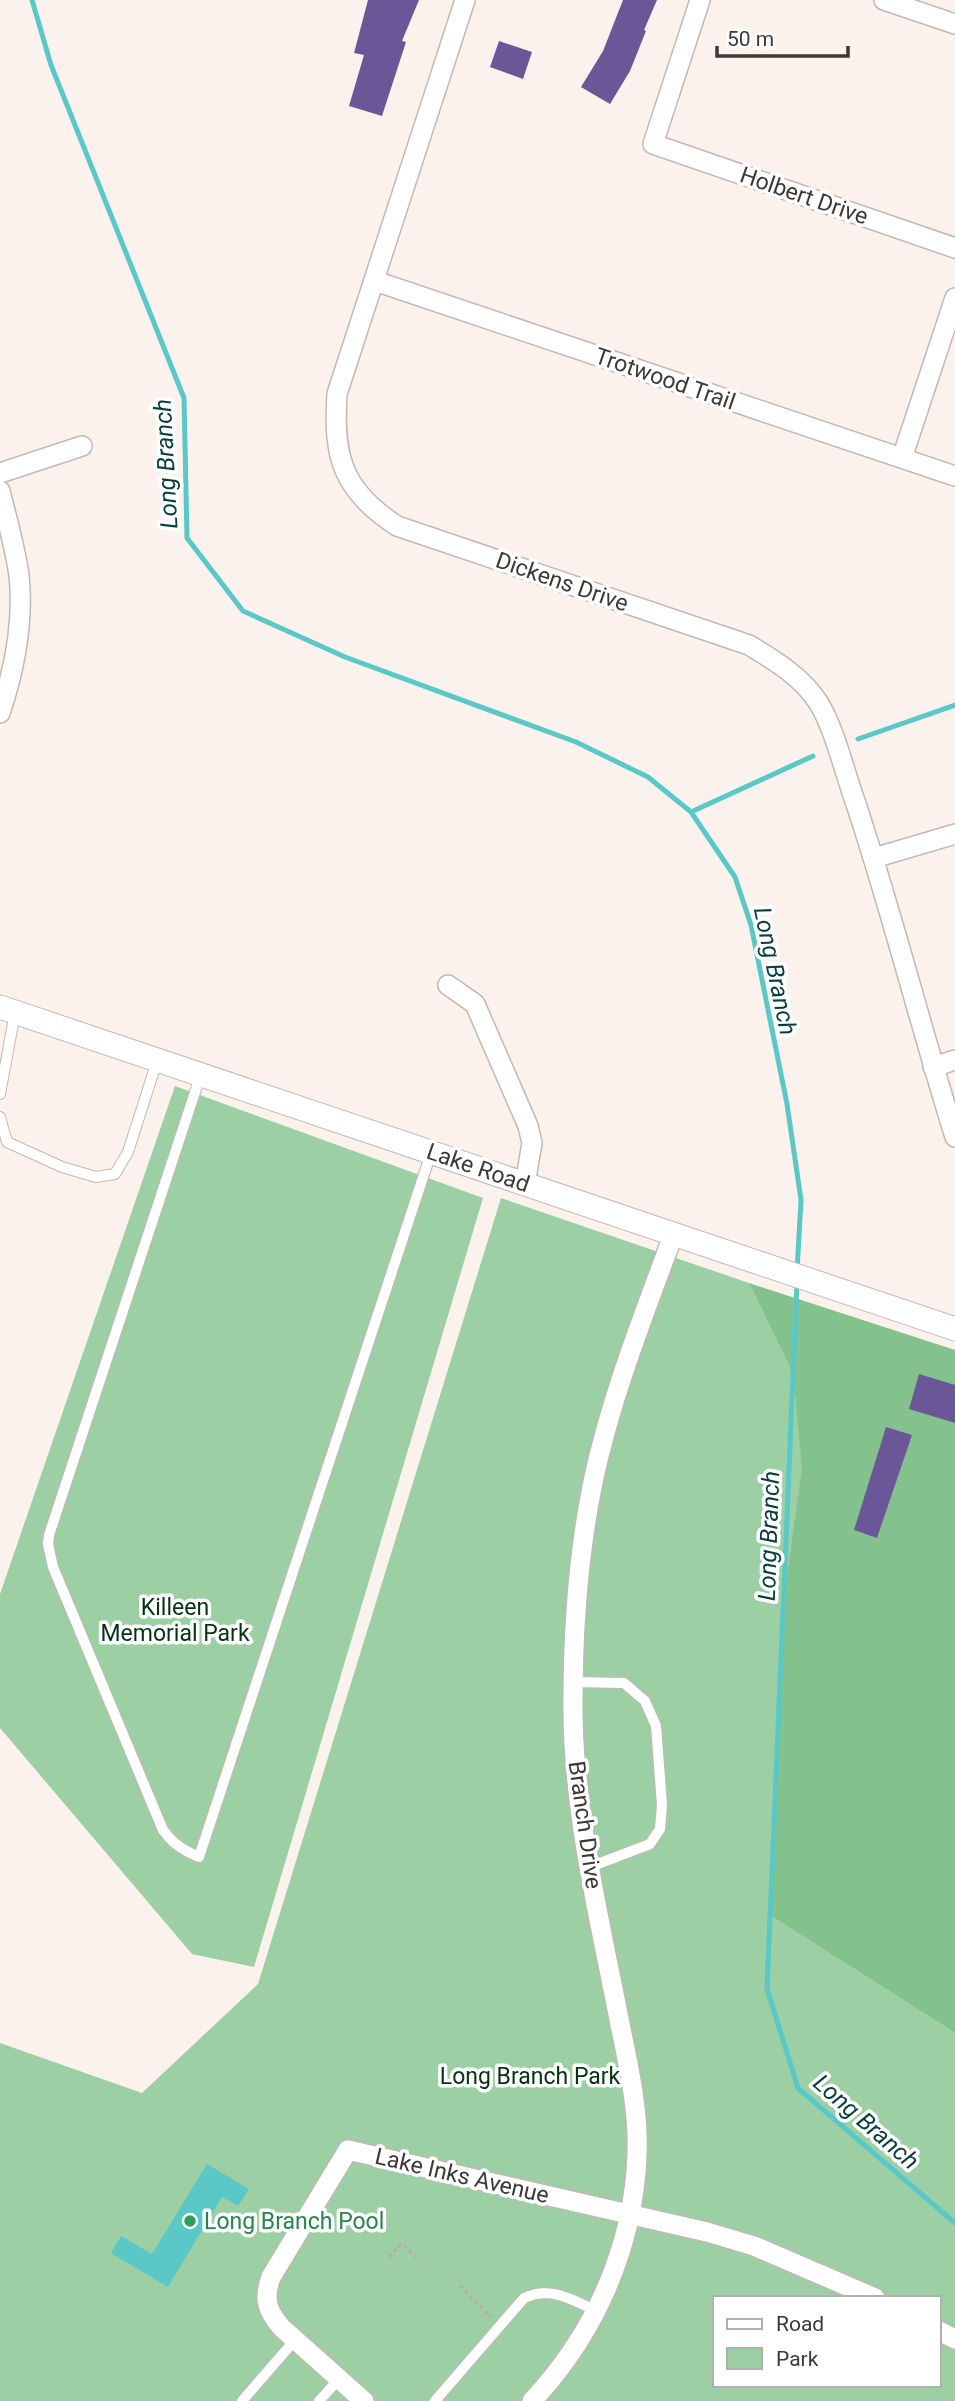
<svg xmlns="http://www.w3.org/2000/svg" width="955" height="2401" font-family="Roboto,sans-serif">
<style>
.green{fill:#9dcfa4;fill-rule:evenodd}
.forest{fill:#83c28d}
.water{fill:#5ac8c7}
.lines{fill:none;stroke-linecap:round;stroke-linejoin:round}
.stream{stroke:#5ac8c7;stroke-width:5}
.building{fill:#6b5797}
.service-casing{stroke:#c1b9b3;stroke-width:12}
.minor-casing{stroke:#c1b9b3;stroke-width:22}
.tertiary-casing{stroke:#c1b9b3;stroke-width:25}
.path{stroke:#b5aeaa;stroke-width:3.5;stroke-dasharray:3.5 3.5;stroke-linecap:butt}
.service{stroke:#fff;stroke-width:10}
.minor{stroke:#fff;stroke-width:19}
.tertiary{stroke:#fff;stroke-width:23}
.leisure-dot{fill:#2e9e5b;stroke:#fff;stroke-width:2.5}
.labels{text-anchor:middle;dominant-baseline:central;stroke-width:7;stroke-linejoin:round;paint-order:stroke}
.street-label{font-size:23px;fill:#3c3936;stroke:#fff}
.park-label{font-size:23px;fill:#033412;stroke:#fff}
.leisure-label{font-size:23px;fill:#27864d;stroke:#fff;text-anchor:start}
.water-label{font-size:24px;font-style:italic;fill:#073d3d;stroke:#fff}
</style>
<rect width="100%" height="100%" fill="#fbf2ed"/>
<path class="green" d="M 175,1086 L 483,1198 L 254,1967 L 192,1954 L 0,1728 L 0,1594 Z
M 501,1198 L 749,1283 L 793,1374 L 803,1468 L 784,1597 L 771,1916 L 955,2033 L 955,2401 L 0,2401 L 0,2043 L 142,2093 L 258,1984 ZM 715,2298 L 939,2298 L 939,2385 L 715,2385 Z"/>
<path class="forest" d="M 749,1283 L 955,1350 L 955,2033 L 771,1916 L 784,1597 L 802,1468 L 793,1374 Z"/>
<path class="water" d="M 207,2164 L 249,2189 L 238,2206 L 222,2197 L 168,2287 L 111,2253 L 121,2236 L 152,2254 Z"/>
<g class="lines">
<path class="stream" d="M 32,0 L 51,65 L 184,398 L 187,538 L 243,611 L 345,657 L 576,742 L 648,777 L 691,812 L 735,877 L 751,925 L 787,1104 L 801,1200 L 797,1271
M 858,739 L 955,705
M 691,812 L 813,756
M 797,1281 L 767,1989 L 798,2088 L 955,2223"/>
</g>
<path class="building" d="M 368,0 L 419,0 L 402,41 L 406,42 L 382,116 L 349,106 L 364,55 L 354,53 Z
M 623,0 L 657,0 L 644,30 L 646,31 L 630,71 L 610,104 L 581,87 L 603,51 Z
M 499,41 L 532,52 L 523,79 L 490,67 Z
M 919,1374 L 955,1385 L 955,1423 L 909,1409 Z
M 886,1427 L 912,1435 L 877,1538 L 854,1530 Z"/>
<g class="lines">
<g class="service-casing">
<path id="service" d="M 201,1074 L 49,1535 L 48,1544 L 53,1567 L 163,1830 C 173,1844 183,1850 199,1857 L 431,1153
M 0,1094 L 15,1013
M 0,1117 L 7,1142 L 62,1167 L 96,1177 L 115,1174 L 128,1152 L 157,1061
M 573,1682 L 624,1683 L 645,1701 L 656,1726 L 662,1805 L 660,1829 L 650,1844 L 590,1867
M 242,2401 L 295,2340
M 319,2401 L 339,2379
M 435,2401 L 524,2298 C 550,2286 572,2299 596,2311"/>
</g>
<g class="minor-casing">
<path id="minor" d="M 465,0 L 337,394 C 333,457 342,490 397,526 L 749,645 C 774,660 802,677 818,702 C 835,729 844,771 855,801 C 892,912 920,1025 955,1137
M 700,0 L 653,144 L 955,248
M 884,0 L 955,24
M 375,281 L 955,476
M 902,458 L 955,298
M 0,473 L 82,446
M 0,491 C 7,519 15,547 19,575 C 24,623 15,668 0,713
M 874,858 L 955,834
M 448,985 L 475,1004 L 528,1126 L 532,1143 L 525,1184
M 933,1067 L 955,1060
M 939,2331 L 955,2339
M 364,2401 L 282,2328 C 267,2311 263,2299 271,2277 L 348,2150 L 707,2232 L 754,2246 L 875,2298
M 532,2401 C 595,2334 634,2246 637,2154 C 639,2105 626,2056 617,2009 C 597,1907 572,1805 573,1701 C 573,1627 578,1555 593,1482 C 611,1397 644,1314 674,1233"/>
</g>
<g class="tertiary-casing">
<path id="tertiary" d="M 0,1007 L 955,1329"/>
</g>
<path class="path" d="M 389,2257 L 401,2244 L 418,2258
M 460,2286 L 491,2317"/>
<use href="#service" class="service"/>
<use href="#minor" class="minor"/>
<use href="#tertiary" class="tertiary"/>
</g>
<circle class="leisure-dot" cx="190" cy="2221" r="7"/>
<g class="labels">
<g class="street-label">
<text transform="translate(804 196) rotate(19)">Holbert Drive</text>
<text transform="translate(665 379) rotate(19)">Trotwood Trail</text>
<text transform="translate(562 582) rotate(19)">Dickens Drive</text>
<text transform="translate(478 1168) rotate(19)">Lake Road</text>
<text transform="translate(585 1825) rotate(82)">Branch Drive</text>
<text transform="translate(462 2176) rotate(13)">Lake Inks Avenue</text>
</g>
<g class="park-label">
<text x="175" y="1607">Killeen<tspan x="175" dy="26">Memorial Park</tspan></text>
<text x="530" y="2076">Long Branch Park</text>
</g>
<g class="leisure-label">
<text x="204" y="2221">Long Branch Pool</text>
</g>
<g class="water-label">
<text transform="translate(166 464) rotate(-93)">Long Branch</text>
<text transform="translate(775 971) rotate(78)">Long Branch</text>
<text transform="translate(769 1536) rotate(-88)">Long Branch</text>
<text transform="translate(866 2122) rotate(41)">Long Branch</text>
</g>
</g>
<rect x="713" y="2296" width="228" height="91" fill="#ffffff" stroke="#b1b0af" stroke-width="2"/>
<rect x="727" y="2319" width="35" height="10" fill="#ffffff" stroke="#b1b0af" stroke-width="2"/>
<text x="776" y="2331" font-size="21" fill="#3c3936">Road</text>
<rect x="727" y="2348" width="35" height="21" fill="#9dcfa4" stroke="#b1b0af" stroke-width="2"/>
<text x="776" y="2366" font-size="21" fill="#3c3936">Park</text>
<path d="M717 46v10h131v-10" fill="none" stroke="#3c3936" stroke-width="3.5"/>
<text x="727" y="46" font-size="21" fill="#3c3936" stroke="#ffffff" stroke-width="5" paint-order="stroke">50 m</text>
</svg>
